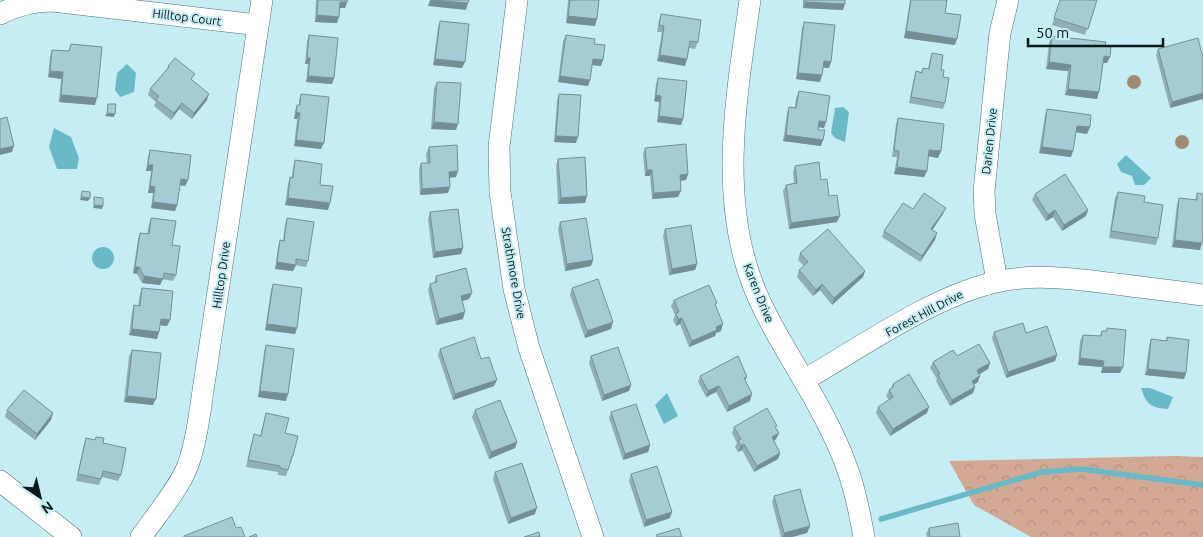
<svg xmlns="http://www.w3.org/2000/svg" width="1203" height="537" font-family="Ubuntu,sans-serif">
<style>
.forest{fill:url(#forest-crowns)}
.water{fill:#69b9c7}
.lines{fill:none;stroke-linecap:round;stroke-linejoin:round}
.stream{stroke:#69b9c7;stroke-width:5.5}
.street-casing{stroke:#4c6f75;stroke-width:22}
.street{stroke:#fff;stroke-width:21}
.tree{fill:#9f8a74}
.wall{fill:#8fafb5}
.shaded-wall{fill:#748f94}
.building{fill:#a6ccd3;stroke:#748f94}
.labels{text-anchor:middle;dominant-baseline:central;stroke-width:4;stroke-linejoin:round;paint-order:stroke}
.street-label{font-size:12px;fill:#09181a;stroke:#c7edf4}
</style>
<defs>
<pattern id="forest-crowns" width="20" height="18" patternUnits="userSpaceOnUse" patternTransform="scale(1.25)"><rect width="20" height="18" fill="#d2a995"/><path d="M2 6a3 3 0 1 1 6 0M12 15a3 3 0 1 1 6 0" fill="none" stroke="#b39180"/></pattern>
</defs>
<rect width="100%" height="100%" fill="#c7edf4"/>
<path class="forest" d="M 1174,456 L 1203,457 L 1203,537 L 1031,537 L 974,505 L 949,461 Z"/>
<path class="water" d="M 127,64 L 136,73 L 134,92 L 120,97 L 115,90 L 117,73 Z
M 843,107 L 849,112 L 845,142 L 835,138 L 831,133 L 835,108 Z
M 54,128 L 71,137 L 79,158 L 77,169 L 57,169 L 49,147 Z
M 1126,155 L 1151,178 L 1144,185 L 1135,185 L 1132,176 L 1121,172 L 1117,164 Z
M92 258a11 11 0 1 1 22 0a11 11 0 1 1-22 0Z
M 1141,388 L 1150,388 L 1173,397 L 1168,409 C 1151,408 1146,404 1141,388 Z
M 667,393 L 678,416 L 664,424 L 655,405 Z"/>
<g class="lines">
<path class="stream" d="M 881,519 L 1042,472 L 1081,469 L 1203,485"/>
<g class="street-casing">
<path id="street" d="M 517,0 L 499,147 L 500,192 L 514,289 L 529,348 L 593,537
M 750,0 C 737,93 718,195 753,285 C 766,318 785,348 803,379 C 819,406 838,441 848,471 C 856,492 860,515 864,537
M 0,14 C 17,5 33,1 52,1 L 258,25
M 997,281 L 985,214 L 984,191 L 1000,33 L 1008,0
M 804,380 C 862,347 931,297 996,282 C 1034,273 1078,279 1116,284 C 1145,288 1174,291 1203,295
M 0,481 L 71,537
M 141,537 C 155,517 180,487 188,465 C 197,439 200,411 204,384 L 262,0"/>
</g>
<use href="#street" class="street"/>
</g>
<g class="tree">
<circle cx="1134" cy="82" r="7"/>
<circle cx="1182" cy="142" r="7"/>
</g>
<path class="wall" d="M 316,0 L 348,0 L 345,8 L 340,8 L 337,23 L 315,22 Z
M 568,0 L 599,0 L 595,26 L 566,23 Z
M 803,0 L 845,0 L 843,10 L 803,8 Z
M 910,0 L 947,0 L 945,13 L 955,45 L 904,38 Z
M 1060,0 L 1097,0 L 1085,35 L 1052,25 Z
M 661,14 L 698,42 L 695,49 L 689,48 L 685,66 L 657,61 L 662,32 L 657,32 L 659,20 Z
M 440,21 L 462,68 L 433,65 L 438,27 Z
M 804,22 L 831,62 L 829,68 L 823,68 L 820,82 L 796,79 L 802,28 Z
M 309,35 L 334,78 L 332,84 L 306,82 L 308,64 L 305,64 L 307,41 Z
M 566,35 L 594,44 L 601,66 L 592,65 L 590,80 L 588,86 L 558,82 L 563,41 Z
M 1052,36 L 1105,46 L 1107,63 L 1103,63 L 1097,99 L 1065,95 L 1068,71 L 1046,69 L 1049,43 Z
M 1158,49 L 1203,58 L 1170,108 L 1156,55 Z
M 52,50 L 95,105 L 59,102 L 61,79 L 48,77 L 50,56 Z
M 932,53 L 941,70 L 943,77 L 945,103 L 943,109 L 909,103 L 914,78 L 916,71 L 921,72 L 923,68 L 928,69 L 930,59 Z
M 168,66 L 192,81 L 207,100 L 192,119 L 179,109 L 171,120 L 154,106 L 156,102 L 148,95 L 150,89 L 167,69 Z
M 658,78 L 683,119 L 681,125 L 657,122 L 659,102 L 654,101 L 656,84 Z
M 437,82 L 456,130 L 431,129 L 434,88 Z
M 799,91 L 824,128 L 818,127 L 821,146 L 783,141 L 787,113 L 789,107 L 795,107 L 796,98 Z
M 301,94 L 321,149 L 294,146 L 297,119 L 294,119 L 295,111 L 297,105 L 299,105 L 299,100 Z
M 559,94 L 576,143 L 554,142 L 557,100 Z
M 1047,109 L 1090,127 L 1087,134 L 1076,132 L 1071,157 L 1039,153 L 1045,115 Z
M 898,118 L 941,151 L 938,158 L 928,156 L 927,171 L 924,177 L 894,174 L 897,157 L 892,157 L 896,124 Z
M 429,147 L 456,177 L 450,178 L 448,193 L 420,195 L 419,170 L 421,163 L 427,163 L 426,154 Z
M 645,148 L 688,174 L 686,180 L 680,181 L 678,197 L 652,199 L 650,176 L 645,176 L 643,154 Z
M 150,150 L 188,180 L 185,186 L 180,185 L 177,205 L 175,211 L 151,208 L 153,193 L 148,193 L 151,171 L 146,171 L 148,156 Z
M 558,159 L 587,196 L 585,203 L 558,204 L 556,165 Z
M 295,160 L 320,185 L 328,210 L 285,205 L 288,184 L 290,177 L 292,177 L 293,167 Z
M 795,166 L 821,180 L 829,196 L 837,222 L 789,229 L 783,191 L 786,185 L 794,183 L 793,172 Z
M 1118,192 L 1144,202 L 1158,238 L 1156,245 L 1109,238 L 1115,198 Z
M 1197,193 L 1202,241 L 1200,250 L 1172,247 L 1177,204 L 1179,198 L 1195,200 Z
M 1035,194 L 1088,210 L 1086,216 L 1062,231 L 1053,217 L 1046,221 L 1032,200 Z
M 913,209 L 943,214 L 932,230 L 935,240 L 920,262 L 882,237 L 884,231 Z
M 430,212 L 463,248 L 461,254 L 433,258 L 428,219 Z
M 151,218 L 172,245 L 176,275 L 173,281 L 162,279 L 160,285 L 142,283 L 137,274 L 133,273 L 138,239 L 140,233 L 147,234 L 149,224 Z
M 287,218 L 308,261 L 306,267 L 295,265 L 293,271 L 275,269 L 278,247 L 280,240 L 283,241 L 285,224 Z
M 560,222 L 593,260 L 591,266 L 565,271 L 558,229 Z
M 665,229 L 697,264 L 695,270 L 669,275 L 663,236 Z
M 800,253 L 865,271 L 863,277 L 832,305 L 820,290 L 813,296 L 797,277 L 799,270 L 804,266 L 798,260 Z
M 436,276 L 469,299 L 462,301 L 463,319 L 436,325 L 428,290 L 430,284 L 434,283 Z
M 273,284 L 297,328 L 295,334 L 265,330 L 271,290 Z
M 142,288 L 170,320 L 167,326 L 160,325 L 159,332 L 157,339 L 129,335 L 132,312 L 134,305 L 138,306 L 140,294 Z
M 572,288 L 611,329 L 585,338 L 570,295 Z
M 674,300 L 716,306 L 721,331 L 716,333 L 715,336 L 689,347 L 680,324 L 676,326 L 673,320 L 675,315 L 671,306 Z
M 1107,328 L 1123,367 L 1120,373 L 1101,373 L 1102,367 L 1078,365 L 1080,341 L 1083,335 L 1100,336 L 1102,331 L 1106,331 Z
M 994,332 L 1026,333 L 1057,355 L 1055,361 L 1006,378 L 992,338 Z
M 1167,337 L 1186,373 L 1184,379 L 1145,375 L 1149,346 L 1151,339 L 1166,341 Z
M 266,345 L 286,401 L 258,397 L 264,352 Z
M 440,349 L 481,359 L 494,386 L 453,400 L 438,355 Z
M 132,350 L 153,405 L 124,402 L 129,356 Z
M 591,356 L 631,385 L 629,391 L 602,401 L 589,363 Z
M 957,356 L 990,363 L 988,369 L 979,374 L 978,382 L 974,384 L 975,387 L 973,393 L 950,406 L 936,381 L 937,379 L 930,368 L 933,362 Z
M 700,376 L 747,377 L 745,381 L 750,401 L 727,412 L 716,392 L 706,397 L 698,382 Z
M 893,384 L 927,413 L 890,436 L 876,413 L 878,407 L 889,400 L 886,396 L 889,390 L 891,388 Z
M 7,410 L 53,413 L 51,420 L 35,440 L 5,417 Z
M 475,410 L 517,442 L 515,448 L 489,459 L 472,417 Z
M 611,412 L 650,445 L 648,452 L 623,460 L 609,418 Z
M 266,413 L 285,433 L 293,456 L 291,463 L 290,463 L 286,476 L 278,475 L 278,472 L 246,467 L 252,441 L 254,434 L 260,436 Z
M 734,427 L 776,429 L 779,433 L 776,439 L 774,441 L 780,453 L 778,459 L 754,472 L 742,450 L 738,452 L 735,447 L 737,443 L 732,433 Z
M 86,438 L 121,475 L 118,481 L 102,477 L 99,485 L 76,481 L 84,444 Z
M 495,472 L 535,514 L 508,524 L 493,479 Z
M 631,474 L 670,518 L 644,527 L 629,481 Z
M 774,496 L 810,526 L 807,533 L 792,537 L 781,537 L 772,502 Z
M 929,528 L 960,537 L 927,537 L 926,534 Z"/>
<path class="shaded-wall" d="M 430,0 L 468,3 L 466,10 L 428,6 Z
M 340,2 L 347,2 L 345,8 L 338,8 Z
M 805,2 L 845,4 L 843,10 L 803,8 Z
M 317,15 L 339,17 L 337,23 L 315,22 Z
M 568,16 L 597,19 L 595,26 L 566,23 Z
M 906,31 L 957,39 L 955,45 L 904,38 Z
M 660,55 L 687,59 L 685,66 L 657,61 Z
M 1104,56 L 1110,57 L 1107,63 L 1101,63 Z
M 307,58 L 310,58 L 308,64 L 305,64 Z
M 435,59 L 465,62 L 462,68 L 433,65 Z
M 593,59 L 603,60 L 601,66 L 591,65 Z
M 824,61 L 831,62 L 829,68 L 822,67 Z
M 1049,62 L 1071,65 L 1068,71 L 1046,69 Z
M 50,71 L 63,72 L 61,79 L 48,77 Z
M 798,73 L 822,75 L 820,82 L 796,79 Z
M 308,76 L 334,78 L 332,84 L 306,82 Z
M 560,76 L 590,80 L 588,86 L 558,82 Z
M 1068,89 L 1099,92 L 1097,99 L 1065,95 Z
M 1203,93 L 1203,99 L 1170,108 L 1172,102 Z
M 209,94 L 207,100 L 192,119 L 194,113 Z
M 61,95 L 97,98 L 95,105 L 59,102 Z
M 656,95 L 661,96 L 659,102 L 654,101 Z
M 182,103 L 179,109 L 171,120 L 174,113 Z
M 296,112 L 300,113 L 297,119 L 294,119 Z
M 107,113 L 115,114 L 114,117 L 105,116 Z
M 659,116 L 683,119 L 681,125 L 657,122 Z
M 819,121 L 826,122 L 824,128 L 817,127 Z
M 434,122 L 458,124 L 456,130 L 431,129 Z
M 1077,126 L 1090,127 L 1087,134 L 1074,132 Z
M 786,135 L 823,140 L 821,146 L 783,141 Z
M 556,136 L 578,137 L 576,143 L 554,142 Z
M 296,140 L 324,143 L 321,149 L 294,146 Z
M 14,146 L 12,152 L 0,155 L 0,149 Z
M 1042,147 L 1073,151 L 1071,157 L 1039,153 Z
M 929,150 L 941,151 L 938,158 L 927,156 Z
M 148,165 L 153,165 L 151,171 L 146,171 Z
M 897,167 L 927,171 L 924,177 L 894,174 Z
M 647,170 L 652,170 L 650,176 L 645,176 Z
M 458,171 L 456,177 L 447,178 L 449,172 Z
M 688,174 L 686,180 L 677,181 L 680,175 Z
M 181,179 L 188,180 L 185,186 L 178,185 Z
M 150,186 L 155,187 L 153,193 L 148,193 Z
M 450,187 L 448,193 L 420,195 L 422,189 Z
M 681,191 L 678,197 L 652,199 L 654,193 Z
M 587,196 L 585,203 L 558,204 L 561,198 Z
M 81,197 L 90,198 L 88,201 L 80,200 Z
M 288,198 L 330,203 L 328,210 L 285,205 Z
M 153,202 L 177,205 L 175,211 L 151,208 Z
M 94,205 L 103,206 L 102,209 L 93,208 Z
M 946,208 L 943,214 L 929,235 L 931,229 Z
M 1055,210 L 1053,217 L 1046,221 L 1048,215 Z
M 1088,210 L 1086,216 L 1062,231 L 1064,225 Z
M 840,216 L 837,222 L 789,229 L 791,223 Z
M 937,233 L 935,240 L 920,262 L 922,256 Z
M 1175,240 L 1202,243 L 1200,250 L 1172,247 Z
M 463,248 L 461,254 L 433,258 L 435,252 Z
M 593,260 L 591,266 L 565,271 L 567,264 Z
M 277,262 L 296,265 L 293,271 L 275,269 Z
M 697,264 L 695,270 L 669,275 L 672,269 Z
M 135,267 L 139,267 L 137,274 L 133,273 Z
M 865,271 L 863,277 L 832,305 L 834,298 Z
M 144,276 L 163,279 L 160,285 L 142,283 Z
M 822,284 L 820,290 L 813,296 L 816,290 Z
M 472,293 L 469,299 L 459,302 L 461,296 Z
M 465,312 L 463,319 L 436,325 L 439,319 Z
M 682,318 L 680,324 L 676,326 L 678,319 Z
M 161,319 L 170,320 L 167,326 L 158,325 Z
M 613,322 L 611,329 L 585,338 L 587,331 Z
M 267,324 L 297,328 L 295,334 L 265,330 Z
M 723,324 L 721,331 L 716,333 L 715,336 L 689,347 L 692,341 L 716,327 Z
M 132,329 L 159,332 L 157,339 L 129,335 Z
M 1057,355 L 1055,361 L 1006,378 L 1008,372 Z
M 1080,358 L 1104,361 L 1102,367 L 1078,365 Z
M 990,363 L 988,369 L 975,377 L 977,370 Z
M 1103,367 L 1123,367 L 1120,373 L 1101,373 Z
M 1148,369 L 1186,373 L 1184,379 L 1145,375 Z
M 980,376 L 978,382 L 970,387 L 972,381 Z
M 497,380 L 494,386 L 453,400 L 455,394 Z
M 631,385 L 629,391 L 602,401 L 604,395 Z
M 719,386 L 716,392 L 706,397 L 708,391 Z
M 975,387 L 973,393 L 950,406 L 952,400 Z
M 260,391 L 288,394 L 286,401 L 258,397 Z
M 752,394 L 750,401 L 727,412 L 729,406 Z
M 127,396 L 156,399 L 153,405 L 124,402 Z
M 929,407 L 927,413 L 890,436 L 893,429 Z
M 53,413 L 51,420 L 35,440 L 37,434 Z
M 779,433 L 776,439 L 770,444 L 772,437 Z
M 517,442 L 515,448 L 489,459 L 491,452 Z
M 744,444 L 742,450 L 738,452 L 741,446 Z
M 650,445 L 648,452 L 623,460 L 625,454 Z
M 780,453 L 778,459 L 754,472 L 757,466 Z
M 537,508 L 535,514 L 508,524 L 511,518 Z
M 672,512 L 670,518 L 644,527 L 646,520 Z
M 810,526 L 807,533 L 792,537 L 783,537 L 784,533 Z"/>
<path class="building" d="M 318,0 L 348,0 L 347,2 L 340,2 L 339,17 L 317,15 Z
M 430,0 L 469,0 L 468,3 Z
M 570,0 L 599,0 L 597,19 L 568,16 Z
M 805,0 L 845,0 L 845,4 L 805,2 Z
M 911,0 L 947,0 L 945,13 L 961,15 L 957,39 L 906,31 Z
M 1060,0 L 1097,0 L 1088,29 L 1054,18 Z
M 661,14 L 701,20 L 698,42 L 690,41 L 687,59 L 660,55 L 664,26 L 659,25 Z
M 440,21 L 469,24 L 465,62 L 435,59 Z
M 804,22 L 835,25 L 831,62 L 824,61 L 822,75 L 798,73 Z
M 309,35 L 338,38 L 334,78 L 308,76 L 310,58 L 307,58 Z
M 566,35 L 595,39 L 594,44 L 605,45 L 603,60 L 593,59 L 590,80 L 560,76 Z
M 1052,36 L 1106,42 L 1105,46 L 1111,46 L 1110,57 L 1104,56 L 1099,92 L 1068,89 L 1071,65 L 1049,62 Z
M 1198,38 L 1203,58 L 1203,93 L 1172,102 L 1158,49 Z
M 71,44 L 102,47 L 97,98 L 61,95 L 63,72 L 50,71 L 52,50 L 69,51 Z
M 932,53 L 943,55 L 941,70 L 944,70 L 943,77 L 949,78 L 945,103 L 911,97 L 916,71 L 922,73 L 923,68 L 929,69 Z
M 175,58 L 195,74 L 191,79 L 209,94 L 194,113 L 182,103 L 174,113 L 156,100 L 159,96 L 150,89 L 169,67 L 168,66 Z
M 658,78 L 687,81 L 683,119 L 659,116 L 661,96 L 656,95 Z
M 437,82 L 461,83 L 458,124 L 434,122 Z
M 799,91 L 830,96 L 826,122 L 819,121 L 818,130 L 825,130 L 823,140 L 786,135 L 789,107 L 796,108 Z
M 301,94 L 329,97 L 324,143 L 296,140 L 300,113 L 296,112 L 297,105 L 300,105 Z
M 559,94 L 581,95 L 578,137 L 556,136 Z
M 108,104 L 116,104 L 115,114 L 107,113 Z
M 1047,109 L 1091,115 L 1090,127 L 1077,126 L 1073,151 L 1042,147 Z
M 7,117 L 14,146 L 0,149 L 0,119 Z
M 898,118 L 944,124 L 941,151 L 929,150 L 927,171 L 897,167 L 899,151 L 894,150 Z
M 686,144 L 688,174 L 680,175 L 681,191 L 654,193 L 652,170 L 647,170 L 645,148 Z
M 457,145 L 458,171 L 449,172 L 450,187 L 422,189 L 421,163 L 430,163 L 429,147 Z
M 150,150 L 191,155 L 188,180 L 181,179 L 177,205 L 153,202 L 155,187 L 150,186 L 153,165 L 148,165 Z
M 585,157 L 587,196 L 561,198 L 558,159 Z
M 295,160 L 322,164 L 320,185 L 333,186 L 330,203 L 288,198 L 290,177 L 293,178 Z
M 819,162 L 821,180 L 827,179 L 829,196 L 837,195 L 840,216 L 791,223 L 786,185 L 797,183 L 795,166 Z
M 1065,174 L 1088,210 L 1064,225 L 1055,210 L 1048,215 L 1035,194 Z
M 82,191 L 90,192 L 90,198 L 81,197 Z
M 1118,192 L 1145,196 L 1144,202 L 1163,205 L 1158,238 L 1111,231 Z
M 924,193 L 946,208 L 931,229 L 937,233 L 922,256 L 884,231 L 903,203 L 913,209 Z
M 1197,193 L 1203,194 L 1203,235 L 1202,243 L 1175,240 L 1179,198 L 1197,200 Z
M 94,197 L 103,198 L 103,206 L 94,205 Z
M 458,209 L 463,248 L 435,252 L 430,212 Z
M 151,218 L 176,221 L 172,245 L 180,246 L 176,275 L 164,273 L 163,279 L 144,276 L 139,267 L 135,267 L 140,233 L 149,234 Z
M 287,218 L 314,222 L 308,261 L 296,259 L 296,265 L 277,262 L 280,240 L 284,241 Z
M 586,218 L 593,260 L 567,264 L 560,222 Z
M 691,225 L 697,264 L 672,269 L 665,229 Z
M 828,229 L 865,271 L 834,298 L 822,284 L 816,290 L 799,270 L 808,262 L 800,253 Z
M 466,268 L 472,293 L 461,296 L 465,312 L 439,319 L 430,284 L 437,282 L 436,276 Z
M 598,279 L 613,322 L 587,331 L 572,288 Z
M 273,284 L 302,288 L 297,328 L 267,324 Z
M 709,285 L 717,303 L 715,304 L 723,324 L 716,327 L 717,330 L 692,341 L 682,318 L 678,319 L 676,313 L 679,312 L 674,300 Z
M 142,288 L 173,291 L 170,320 L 161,319 L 159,332 L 132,329 L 134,305 L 140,306 Z
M 1023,323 L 1026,333 L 1047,326 L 1057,355 L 1008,372 L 994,332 Z
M 1107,328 L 1126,330 L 1123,367 L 1103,367 L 1104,361 L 1080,358 L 1083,335 L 1101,336 L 1102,331 L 1107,331 Z
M 474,337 L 481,359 L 489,357 L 497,380 L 455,394 L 440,349 Z
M 1167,337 L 1189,340 L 1186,373 L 1148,369 L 1151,339 L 1167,341 Z
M 979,344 L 990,363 L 977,370 L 980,376 L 972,381 L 975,387 L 952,400 L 938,375 L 940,374 L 933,362 L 953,350 L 957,356 Z
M 266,345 L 294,349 L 288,394 L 260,391 Z
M 618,347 L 631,385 L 604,395 L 591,356 Z
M 132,350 L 161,353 L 156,399 L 127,396 Z
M 738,356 L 747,377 L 744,378 L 752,394 L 729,406 L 719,386 L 708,391 L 700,376 Z
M 909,374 L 929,407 L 893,429 L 878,407 L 893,397 L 889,390 L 894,386 L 893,384 Z
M 24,390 L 53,413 L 37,434 L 7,410 Z
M 500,400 L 517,442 L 491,452 L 475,410 Z
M 636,404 L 650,445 L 625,454 L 611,412 Z
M 767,408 L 777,426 L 775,427 L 779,433 L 772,437 L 780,453 L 757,466 L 744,444 L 741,446 L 738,441 L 741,439 L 734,427 Z
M 266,413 L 289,418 L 285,433 L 298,436 L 293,456 L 292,456 L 288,470 L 280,468 L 280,466 L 248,460 L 254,434 L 261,436 Z
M 96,437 L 104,438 L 103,443 L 126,448 L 121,475 L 103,471 L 101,479 L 78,474 L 86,438 L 95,440 Z
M 522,463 L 537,508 L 511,518 L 495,472 Z
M 657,466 L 672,512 L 646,520 L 631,474 Z
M 800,489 L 810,526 L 784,533 L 774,496 Z
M 232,517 L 236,528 L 241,527 L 245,537 L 184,537 L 184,536 Z
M 958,523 L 960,537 L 930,537 L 929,528 Z
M 679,528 L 682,537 L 657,537 L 656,535 Z
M 539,532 L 540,537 L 524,537 Z
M 256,534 L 257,537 L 249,537 Z"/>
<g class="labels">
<g class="street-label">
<text transform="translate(187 17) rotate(7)">Hilltop Court</text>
<text transform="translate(989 141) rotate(-84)">Darien Drive</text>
<text transform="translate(514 273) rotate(80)">Strathmore Drive</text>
<text transform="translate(221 275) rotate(-82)">Hilltop Drive</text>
<text transform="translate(759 293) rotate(68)">Karen Drive</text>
<text transform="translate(924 313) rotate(-28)">Forest Hill Drive</text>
</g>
</g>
<g transform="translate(40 497) rotate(145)" stroke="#c7edf4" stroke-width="4" paint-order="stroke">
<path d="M0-4L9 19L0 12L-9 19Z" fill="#09181a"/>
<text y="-8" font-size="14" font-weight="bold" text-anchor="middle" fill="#09181a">N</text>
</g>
<path d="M1028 38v8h135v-8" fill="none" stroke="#09181a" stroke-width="2.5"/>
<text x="1036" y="38" font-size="15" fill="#09181a" stroke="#c7edf4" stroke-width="4" paint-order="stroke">50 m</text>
</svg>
